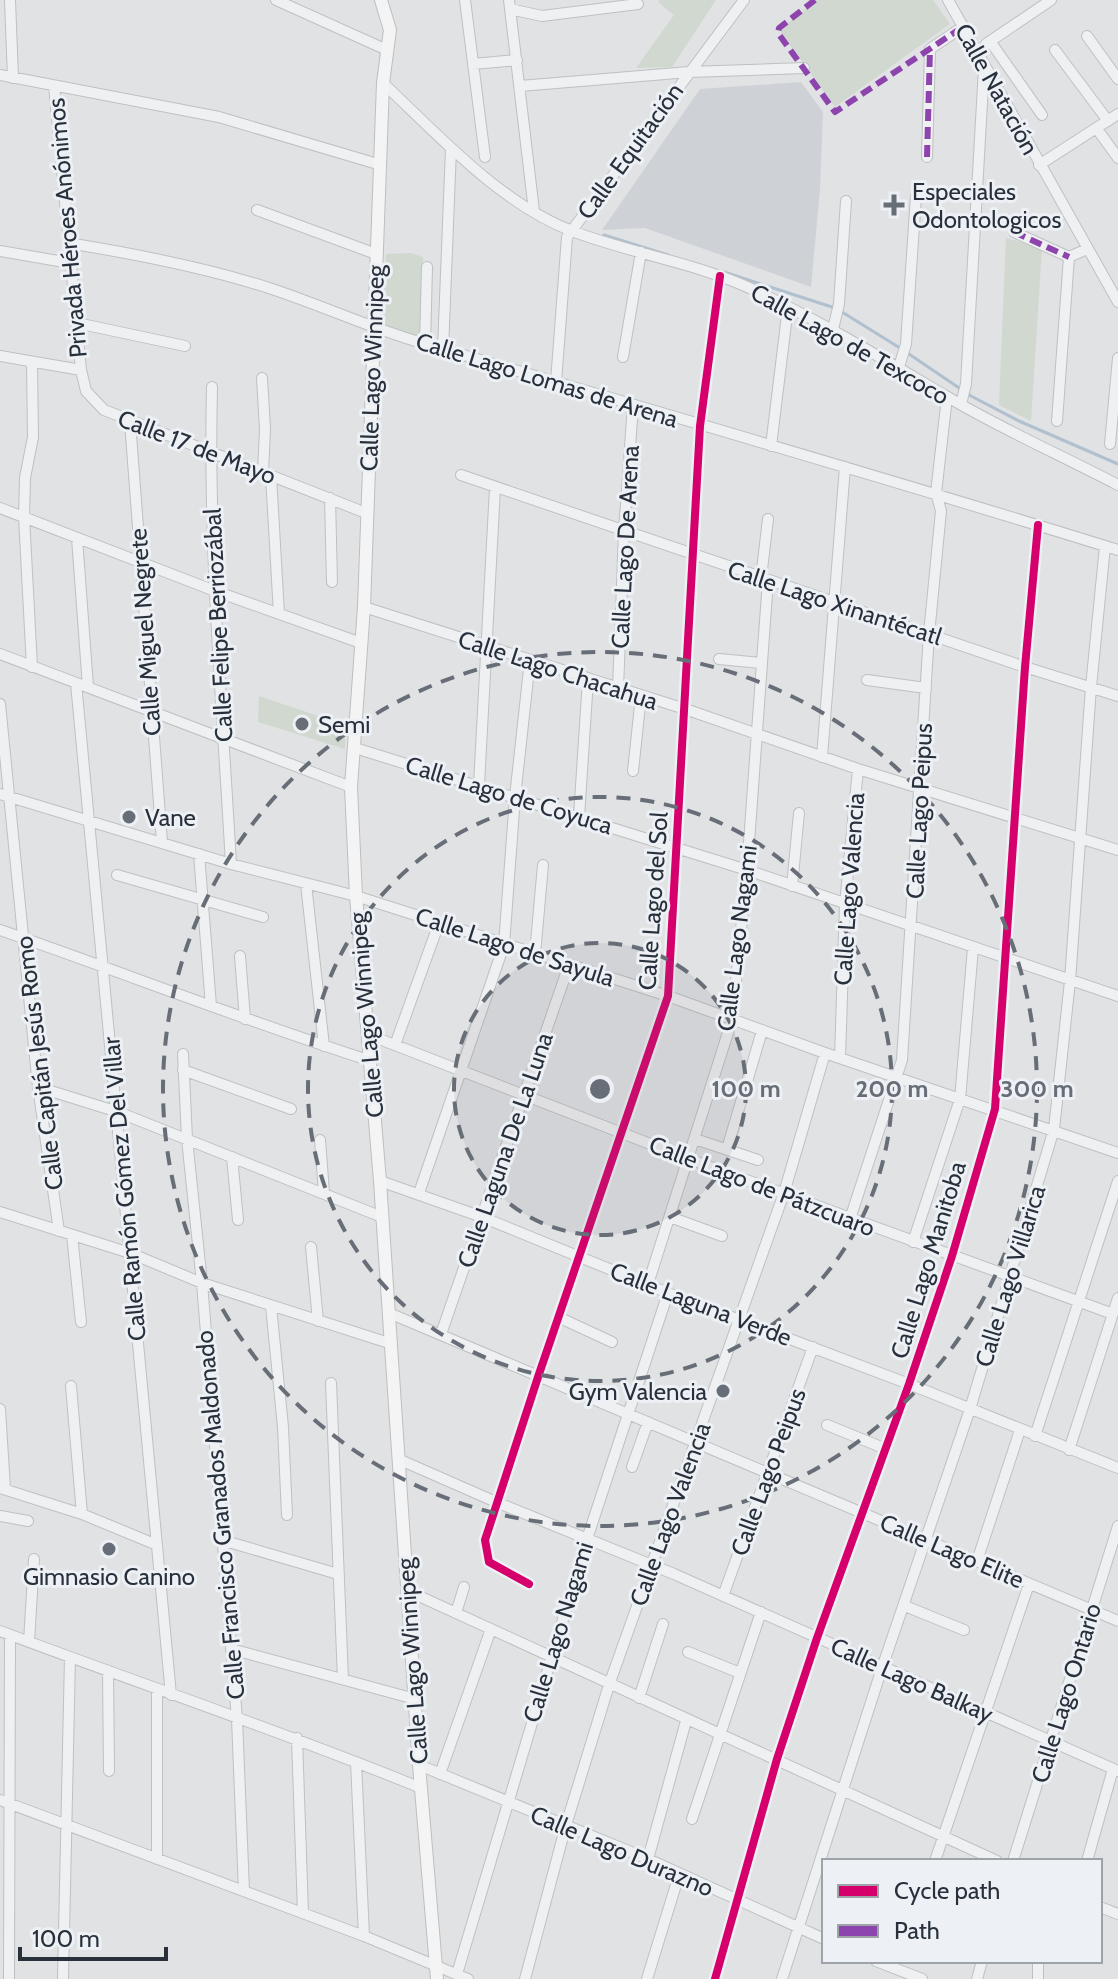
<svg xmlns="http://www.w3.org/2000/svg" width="1118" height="1979" font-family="Cabin,sans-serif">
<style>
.built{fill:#ced2d7}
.green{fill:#d1d8d0}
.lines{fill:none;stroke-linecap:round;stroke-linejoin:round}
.stream{stroke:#b0c0ce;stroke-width:3}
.minor-casing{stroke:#bec0c2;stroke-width:12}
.major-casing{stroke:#bcbfc2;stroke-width:14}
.minor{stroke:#eff0f1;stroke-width:10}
.major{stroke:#f4f4f5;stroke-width:12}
.quiet{stroke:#8e44ad;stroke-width:6;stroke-dasharray:12 6;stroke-linecap:butt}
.cycleway-casing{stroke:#edf0f4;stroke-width:13}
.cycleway{stroke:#d6006c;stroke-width:8}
.ring{fill:none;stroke:#686e77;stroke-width:4;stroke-dasharray:14 10}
.poi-dot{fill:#686e77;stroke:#edf0f4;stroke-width:3}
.labels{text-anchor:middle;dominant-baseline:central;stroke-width:6;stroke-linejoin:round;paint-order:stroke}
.street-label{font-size:24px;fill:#28303c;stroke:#edf0f4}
.poi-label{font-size:24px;fill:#28303c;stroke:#edf0f4;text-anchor:start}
.centre{fill:#686e77;stroke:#edf0f4;stroke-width:4}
.ring-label{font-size:24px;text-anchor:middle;font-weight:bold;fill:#686e77;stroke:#edf0f4;stroke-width:6;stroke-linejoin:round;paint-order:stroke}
</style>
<rect width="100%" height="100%" fill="#e0e2e4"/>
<path class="built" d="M 801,82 L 823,112 L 820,189 L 811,287 L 645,228 L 602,230 L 700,89 Z"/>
<path class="green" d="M 660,0 L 716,0 L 672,67 L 636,68 L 674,15 L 658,2 Z
M 817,0 L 933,0 L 950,24 L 835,107 L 779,30 Z
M 1006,238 L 1042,248 L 1031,421 L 999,405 Z
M 411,253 L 423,257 L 421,337 L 382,325 L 386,254 Z
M 259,696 L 345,725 L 345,749 L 258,722 Z"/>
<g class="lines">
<path class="stream" d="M 604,235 L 668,255
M 721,271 L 835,308
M 842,312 L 900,348
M 906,352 L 971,396 L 1019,421 L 1118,464"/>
<g class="minor-casing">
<path id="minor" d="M 10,0 L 13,78
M 276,0 L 387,50
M 465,0 L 485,157
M 509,0 L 534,211
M 948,0 L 1118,302
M 510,9 L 542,16 L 638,4
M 1087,36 L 1118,79
M 990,41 L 1042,115
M 986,44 L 1051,0
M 1055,50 L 1108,121
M 473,64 L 517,60
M 0,75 L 219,117 L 381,165
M 383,83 C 437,134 501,204 572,231 C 632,254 698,263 756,291 C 822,322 883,359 946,396 C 1001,429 1061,455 1118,485
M 54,86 L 81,370 L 86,391 L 104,410 L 366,513
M 520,86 L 689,72 L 804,68
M 1097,129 L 1118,158
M 927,157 L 930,49 L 964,26
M 1039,165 L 1118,114
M 257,210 L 376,254
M 1014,232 L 1069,257
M 68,243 C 136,254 204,267 269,288 C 321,305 370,328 422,343 C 655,411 887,478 1118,550
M 0,251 L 70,263
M 77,323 L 185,346
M 833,329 L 839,304 L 846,201
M 425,344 L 427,267
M 443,349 L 451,149
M 0,356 L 81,370
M 623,357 L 641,252
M 899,367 L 906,344 L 916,196
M 262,378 L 265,429 L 263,473
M 556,382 L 567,237 L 744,0
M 212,387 C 208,546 222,705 231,864
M 961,404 L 966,384 L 984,68
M 1057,421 L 1069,257 L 1087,249
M 130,422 L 162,842
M 1110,444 L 1118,358
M 771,446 L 788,307
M 461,475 L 1025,667 L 1118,696
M 271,476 L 279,614
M 330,498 L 332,582
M 0,508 L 215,591 L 361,643
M 77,538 L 88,687
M 761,578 L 768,519
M 364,607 L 685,709 L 858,769 L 1118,850
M 0,654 L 351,787
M 719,659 L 761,663
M 32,667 L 24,517 L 25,478 L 33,437 L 32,363
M 867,680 L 926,688
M 76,683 L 171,1695
M 618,689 L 624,532 L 633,405
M 0,704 L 38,1087 L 59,1231
M 355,748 L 747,870 L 1118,996
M 822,757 L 845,467
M 633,771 L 641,696
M 479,785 L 495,488
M 0,794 L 231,864 L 356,896 L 668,996 L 825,1053 L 1118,1153
M 579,817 L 588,679
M 199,854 L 211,1006
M 117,875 L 263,917
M 306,884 L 324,1046
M 792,886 L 799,813
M 0,930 C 124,973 246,1021 371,1061
M 535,954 L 543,865
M 240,956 L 245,1019
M 369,1035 L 689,1159 L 1113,1314
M 395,1045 L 439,923
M 183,1054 L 187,1139 L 202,1283 L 237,1719 L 244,1891
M 840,1058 L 845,904 L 858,769
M 183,1070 L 291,1109
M 38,1087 L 118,1112 L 382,1217
M 695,1139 L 758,1160
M 320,1140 L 324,1193
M 727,1149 L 762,1031
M 232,1157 L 238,1220
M 380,1181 L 482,1217 L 668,1293 L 909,1384 L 1118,1468
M 419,1193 L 504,945 L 515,797 L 530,660
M 0,1212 L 130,1253 L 202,1283 L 392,1344
M 670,1217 L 722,1236
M 850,1219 L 902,1060 L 929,634 L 941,511 L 936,493 L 947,397
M 72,1235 L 81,1322
M 913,1242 L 960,1099 L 973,948
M 311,1247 L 318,1321
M 648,1284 L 732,1020 L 747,870 L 768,580
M 271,1306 L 283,1427 L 287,1515
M 389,1313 L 1118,1621
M 558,1317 L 612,1342
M 441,1334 L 569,965
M 331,1383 L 343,1679
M 71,1386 L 82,1514
M 0,1409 L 5,1489
M 827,1425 L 886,1449
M 1035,1436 L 1118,1181
M 1069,1450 L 1118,1298
M 398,1459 L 496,1502 L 674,1574 L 1118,1771
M 632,1467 L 648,1422
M 0,1488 L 82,1514 L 157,1545
M 0,1516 L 28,1521
M 222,1540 L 338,1574
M 977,1561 L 1020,1430
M 529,1584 L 489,1562 L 485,1540 L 538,1377 L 668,996 L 700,426 L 720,276
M 408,1591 C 604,1681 800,1772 997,1861
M 723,1596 L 813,1347
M 905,1606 L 964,1630
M 456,1613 L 464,1587
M 0,1631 C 140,1684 282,1731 421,1788
M 29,1642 L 34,1559
M 231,1649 L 415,1699
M 688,1652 L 740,1673
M 108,1671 L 109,1771
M 157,1689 L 157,1859
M 639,1698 L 663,1624
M 297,1738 L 303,1913
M 356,1762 L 364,1936
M 419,1765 L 648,1859 L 824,1939
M 440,1774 L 491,1629
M 0,1800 L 364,1936 L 468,1979
M 692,1819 L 761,1612
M 648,1859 L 686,1721
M 935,1861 L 1029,1584
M 1013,1861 L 1118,1526
M 1087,1861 L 1113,1769
M 1100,1907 L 1118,1914
M 876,1961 L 922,1979
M 457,1974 L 587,1539 L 668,1293
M 9,1979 L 10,1635
M 63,1979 L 70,1657
M 525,1979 L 566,1825 L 609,1685 L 784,1193 L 825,1053
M 647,1979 L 679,1875
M 715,1979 L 777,1759 L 817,1638 L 909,1384 L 952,1256 L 995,1109 L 1025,667 L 1038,525
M 782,1979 L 882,1668 L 970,1409 L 1054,1129 L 1070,981 L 1091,687 L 1105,546
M 977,1979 L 982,1961
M 1038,1979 L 1038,1961"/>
</g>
<g class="major-casing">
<path id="major" d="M 381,0 L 390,30 L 383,83 L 364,607 L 351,787 L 356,896 L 380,1181 L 419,1765 L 437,1979"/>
</g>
<use href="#minor" class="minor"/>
<use href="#major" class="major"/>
<path class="quiet" d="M 815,0 L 779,28 L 778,33 L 835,112 L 964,26
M 927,157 L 930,49
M 1014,232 L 1069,257"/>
<g class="cycleway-casing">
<path id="cycleway" d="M 529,1584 L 489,1562 L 485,1540 L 538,1377 L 668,996 L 700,426 L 720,276
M 715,1979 L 777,1759 L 817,1638 L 909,1384 L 952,1256 L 995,1109 L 1025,667 L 1038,525"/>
</g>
<use href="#cycleway" class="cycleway"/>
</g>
<circle cx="600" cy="1089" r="146" fill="#686e77" fill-opacity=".12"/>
<g class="ring">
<circle cx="600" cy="1089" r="146"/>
<circle cx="600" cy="1089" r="292"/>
<circle cx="600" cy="1089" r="437"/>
</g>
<g class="poi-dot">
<path d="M890 193h8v8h8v8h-8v8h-8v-8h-8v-8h8z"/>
<circle cx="302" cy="724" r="8"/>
<circle cx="129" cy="817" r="8"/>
<circle cx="723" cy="1391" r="8"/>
<circle cx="109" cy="1549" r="8"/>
</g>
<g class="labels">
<g class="street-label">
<text transform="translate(997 89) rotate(61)">Calle Natación</text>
<text transform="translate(630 151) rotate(-54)">Calle Equitación</text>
<text transform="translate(67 228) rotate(-95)">Privada Héroes Anónimos</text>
<text transform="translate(850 344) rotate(29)">Calle Lago de Texcoco</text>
<text transform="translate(372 368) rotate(-88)">Calle Lago Winnipeg</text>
<text transform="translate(547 380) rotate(17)">Calle Lago Lomas de Arena</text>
<text transform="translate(197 447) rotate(21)">Calle 17 de Mayo</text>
<text transform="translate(625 547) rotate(-87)">Calle Lago De Arena</text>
<text transform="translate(835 603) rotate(18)">Calle Lago Xinantécatl</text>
<text transform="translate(218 625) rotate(-93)">Calle Felipe Berriozábal</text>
<text transform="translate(145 632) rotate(-94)">Calle Miguel Negrete</text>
<text transform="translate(558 670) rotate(18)">Calle Lago Chacahua</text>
<text transform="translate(509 795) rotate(17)">Calle Lago de Coyuca</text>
<text transform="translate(919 811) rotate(-87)">Calle Lago Peipus</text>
<text transform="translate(849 889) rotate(-86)">Calle Lago Valencia</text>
<text transform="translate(653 901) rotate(-86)">Calle Lago del Sol</text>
<text transform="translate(737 938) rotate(-83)">Calle Lago Nagami</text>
<text transform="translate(515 947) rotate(18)">Calle Lago de Sayula</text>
<text transform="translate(366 1015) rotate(-95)">Calle Lago Winnipeg</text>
<text transform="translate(39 1063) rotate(-97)">Calle Capitán Jesús Romo</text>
<text transform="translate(505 1150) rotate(-71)">Calle Laguna De La Luna</text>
<text transform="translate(762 1186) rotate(21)">Calle Lago de Pátzcuaro</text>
<text transform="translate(124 1189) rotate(-95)">Calle Ramón Gómez Del Villar</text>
<text transform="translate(928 1260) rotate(-73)">Calle Lago Manitoba</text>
<text transform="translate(1010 1276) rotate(-73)">Calle Lago Villarica</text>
<text transform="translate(701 1304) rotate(21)">Calle Laguna Verde</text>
<text transform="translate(768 1472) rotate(-70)">Calle Lago Peipus</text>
<text transform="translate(670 1514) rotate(-70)">Calle Lago Valencia</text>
<text transform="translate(220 1515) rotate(-95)">Calle Francisco Granados Maldonado</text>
<text transform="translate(952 1551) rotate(23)">Calle Lago Elite</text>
<text transform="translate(558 1632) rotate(-73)">Calle Lago Nagami</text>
<text transform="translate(412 1661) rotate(-94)">Calle Lago Winnipeg</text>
<text transform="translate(912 1680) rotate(24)">Calle Lago Balkay</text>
<text transform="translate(1066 1693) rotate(-73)">Calle Lago Ontario</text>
<text transform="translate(622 1851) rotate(23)">Calle Lago Durazno</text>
</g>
<g class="poi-label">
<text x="912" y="191">Especiales<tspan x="912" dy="28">Odontologicos</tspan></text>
<text x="318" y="724">Semi</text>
<text x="145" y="817">Vane</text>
<text x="707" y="1391" text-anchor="end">Gym Valencia</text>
<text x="109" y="1576" text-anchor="middle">Gimnasio Canino</text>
</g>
</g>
<circle cx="600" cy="1089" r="12" class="centre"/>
<g class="ring-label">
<text x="746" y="1097">100 m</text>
<text x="892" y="1097">200 m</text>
<text x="1037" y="1097">300 m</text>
</g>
<rect x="822" y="1859" width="280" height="104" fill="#edf0f4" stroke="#9ea3aa" stroke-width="2"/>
<rect x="838" y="1885" width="40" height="12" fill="#d6006c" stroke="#9ea3aa" stroke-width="2"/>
<text x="894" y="1899" font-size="24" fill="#28303c">Cycle path</text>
<rect x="838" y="1925" width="40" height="12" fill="#8e44ad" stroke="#9ea3aa" stroke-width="2"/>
<text x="894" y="1939" font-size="24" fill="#28303c">Path</text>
<path d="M20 1947v12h146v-12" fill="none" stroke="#28303c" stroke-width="4"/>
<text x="32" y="1947" font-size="24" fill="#28303c" stroke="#edf0f4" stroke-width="6" paint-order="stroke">100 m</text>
</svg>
